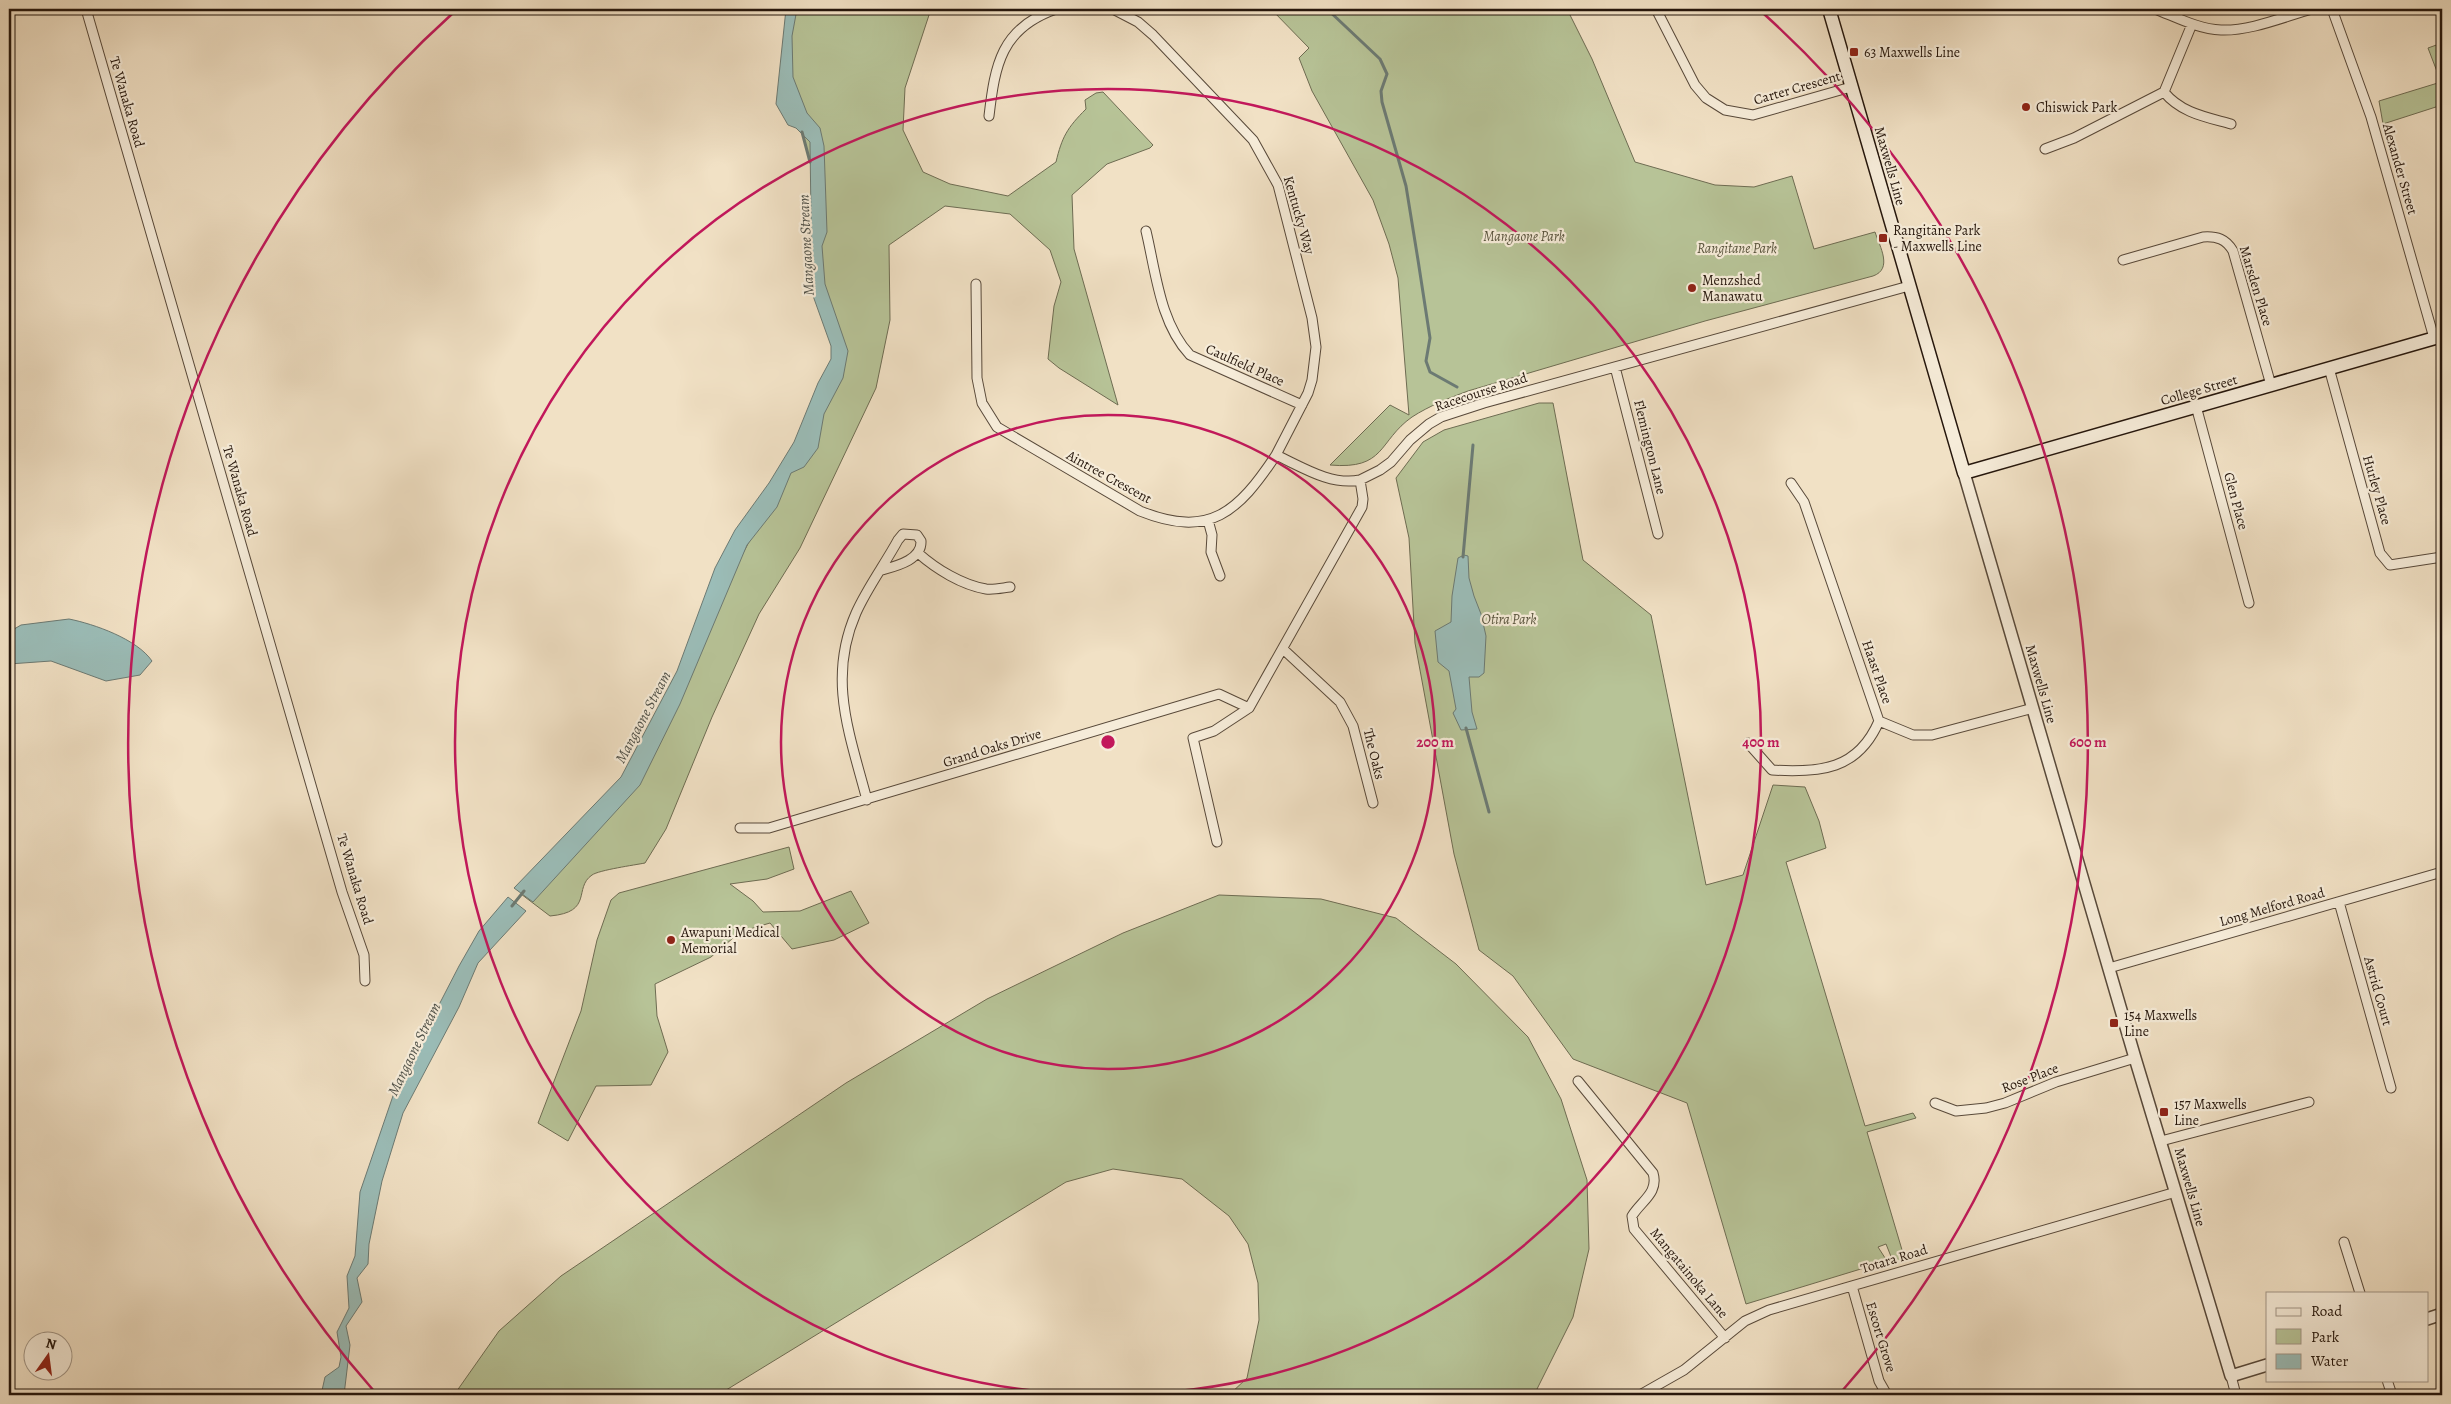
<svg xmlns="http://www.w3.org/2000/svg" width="2451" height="1404" font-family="Alegreya,serif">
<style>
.green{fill:#b7c397;stroke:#6e6c52}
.water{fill:#9bbdb8;stroke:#6c7a73}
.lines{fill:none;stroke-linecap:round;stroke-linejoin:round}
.stream{stroke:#6c7a73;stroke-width:3}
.minor-casing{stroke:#58493a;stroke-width:11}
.tertiary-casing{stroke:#58493a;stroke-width:14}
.secondary-casing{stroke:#25160c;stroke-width:15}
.minor{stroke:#f6ecd9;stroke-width:9}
.tertiary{stroke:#f6ecd9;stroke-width:11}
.secondary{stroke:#f6ecd9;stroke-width:12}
.ring{fill:none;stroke:#c2185b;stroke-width:2.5}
.poi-dot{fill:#8f2418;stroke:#f6ecd9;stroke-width:2}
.labels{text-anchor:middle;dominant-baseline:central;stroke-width:4.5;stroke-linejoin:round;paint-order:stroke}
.poi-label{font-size:14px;fill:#25160c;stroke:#f6ecd9;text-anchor:start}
.street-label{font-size:14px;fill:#25160c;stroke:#f6ecd9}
.park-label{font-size:14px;font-style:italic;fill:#58533d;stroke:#f6ecd9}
.water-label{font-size:15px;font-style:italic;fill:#4e5048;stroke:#f6ecd9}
.centre{fill:#c2185b;stroke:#f6ecd9;stroke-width:2.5}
.ring-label{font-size:15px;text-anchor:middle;font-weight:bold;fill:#c2185b;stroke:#f6ecd9;stroke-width:4.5;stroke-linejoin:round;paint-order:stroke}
</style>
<rect width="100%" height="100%" fill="#f1e1c5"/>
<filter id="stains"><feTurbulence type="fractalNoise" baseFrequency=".004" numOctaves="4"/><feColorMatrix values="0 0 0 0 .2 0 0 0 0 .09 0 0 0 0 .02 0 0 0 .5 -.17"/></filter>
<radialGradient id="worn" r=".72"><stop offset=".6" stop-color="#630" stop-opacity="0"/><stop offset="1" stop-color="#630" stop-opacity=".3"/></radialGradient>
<path class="green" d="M 793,9 L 931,9 L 905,88 L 903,130 L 923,172 L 950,184 L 1008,196 L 1056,162 C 1062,137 1067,128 1086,109 L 1085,100 L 1096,93 L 1103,92 L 1153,145 L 1150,148 L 1107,164 L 1072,195 L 1074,249 L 1118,405 L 1059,368 L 1048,359 L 1054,306 L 1061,282 L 1050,250 L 1010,214 L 945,206 L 889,245 L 890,320 L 876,388 L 800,548 L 759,614 L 712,717 L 666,829 L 645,863 C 635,865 599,870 592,875 C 573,888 594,912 550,916 L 521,894 L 634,764 L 795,453 L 835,354 L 817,290 L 813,172 L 793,100 L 787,32 Z
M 1271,9 L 1564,9 L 1569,13 L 1592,59 L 1635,162 L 1715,185 L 1754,187 L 1792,176 L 1814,249 L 1875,232 C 1880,247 1893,269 1873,276 L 1705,321 L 1468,391 C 1449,398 1429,406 1412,417 C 1378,441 1386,470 1330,465 L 1390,405 L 1409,415 L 1398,278 L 1389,244 L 1373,200 L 1312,91 L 1299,58 L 1309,48 Z
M 2442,43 L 2442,105 L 2383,124 L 2379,101 L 2441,82 L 2428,48 Z
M 1539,403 L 1553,403 L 1583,560 L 1651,615 L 1706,885 L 1743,875 L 1773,785 L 1805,787 L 1819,821 L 1826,848 L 1786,862 L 1865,1126 L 1913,1113 L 1916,1118 L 1867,1132 L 1905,1260 L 1894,1264 L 1886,1244 L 1878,1247 L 1887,1261 L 1746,1304 L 1687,1103 L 1573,1059 L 1513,976 L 1479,950 L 1454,854 L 1415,643 L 1409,538 L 1396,478 L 1423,442 L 1444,430 Z
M 789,847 L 794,869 L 767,879 L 730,884 L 753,901 L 763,912 L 800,911 L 851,891 L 869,923 L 834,940 L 792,949 L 770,923 L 740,932 L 711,957 L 655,984 L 657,1016 L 668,1052 L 651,1085 L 596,1086 L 568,1141 L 538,1123 L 581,1011 L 597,940 L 611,900 L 619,893 Z
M 1219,895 L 1321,899 L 1396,918 L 1456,964 L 1528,1037 L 1561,1099 L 1587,1180 L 1589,1249 L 1573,1317 L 1534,1395 L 1229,1395 L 1247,1378 L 1259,1320 L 1258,1283 L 1248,1244 L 1229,1216 L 1182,1179 L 1113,1169 L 1066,1182 L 718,1395 L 454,1395 L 499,1331 L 561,1276 L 846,1083 L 987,999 L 1123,933 Z"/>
<path class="water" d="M 786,9 L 797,9 L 792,36 L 793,77 L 807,113 L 820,128 L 824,146 L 827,232 L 822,246 L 825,284 L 848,351 L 843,378 L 824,414 L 818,448 L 804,467 L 791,473 L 777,507 L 747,545 L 680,704 L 640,785 L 533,902 L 514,888 L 621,777 L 677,671 L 715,568 L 735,530 L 769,483 L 794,442 L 818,383 L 831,359 L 831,346 L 812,293 L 810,142 L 796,128 L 788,125 L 776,104 Z
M 1464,555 L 1468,556 L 1469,578 L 1474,596 L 1481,614 L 1486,636 L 1484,673 L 1479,677 L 1469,677 L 1472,712 L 1477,729 L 1461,730 L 1453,713 L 1456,709 L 1449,671 L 1438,662 L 1435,631 L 1451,622 L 1452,596 L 1458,558 Z
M 69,619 C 94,624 137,639 152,661 L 140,675 L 106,681 L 51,661 L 9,664 L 9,632 L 21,625 Z
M 508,897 L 526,911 L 478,963 L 459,1007 L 403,1113 L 382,1181 L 369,1244 L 368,1264 L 357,1278 L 362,1302 L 346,1326 L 350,1345 L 344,1395 L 321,1395 L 325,1377 L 339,1367 L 341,1357 L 337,1332 L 349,1308 L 347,1276 L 355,1256 L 360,1192 L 395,1090 L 459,966 L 479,931 Z"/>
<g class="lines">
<path class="stream" d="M 1327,9 L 1380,59 L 1387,74 L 1381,91 L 1382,102 L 1406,186 L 1418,260 L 1430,338 L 1426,361 L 1430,372 L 1457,387
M 802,132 L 810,162
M 1463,557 L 1473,445
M 1466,728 L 1489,812
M 512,906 L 524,891"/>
<g class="minor-casing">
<path id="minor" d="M 86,9 L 342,892 L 364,955 L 365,981
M 1113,9 L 1138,22 L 1153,35 L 1253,140 L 1278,185 L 1312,318 L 1316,347 L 1312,380 L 1308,393 L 1276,455
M 1656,9 L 1695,85 L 1706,98 L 1725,110 L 1753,115 L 1851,87
M 2155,9 C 2176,17 2198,29 2221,30 C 2251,31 2283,17 2312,9
M 2332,9 L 2371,117 L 2434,338
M 2164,92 C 2181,113 2206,117 2231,124
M 989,116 C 995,65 1001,28 1056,9
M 2045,149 L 2074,138 L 2164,92 L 2192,24
M 1146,231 C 1156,273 1160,323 1190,355 L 1302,405
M 2123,260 L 2203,237 C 2217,236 2226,239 2233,251 L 2271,385
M 976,284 L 977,378 L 982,403 L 997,427 L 1140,511 C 1210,539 1238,512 1276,455 C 1302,467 1331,486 1360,480
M 1615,367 L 1658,534
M 2329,368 L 2380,553 L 2390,565 L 2442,557
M 2196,406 L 2249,603
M 1791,483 L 1804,502 L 1879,721 L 1913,735 L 1932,735 L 2033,708
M 1208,520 L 1212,535 L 1211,552 L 1220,576
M 918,553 C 936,569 962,585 986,589 C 993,590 1002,588 1010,587
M 1283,649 L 1340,702 L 1353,726 L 1373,803
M 1748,743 L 1772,770 C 1820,773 1858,770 1879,721
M 867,800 C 850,735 827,679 856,613 C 867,588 885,564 898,540 L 903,534 L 917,535 L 921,541 C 922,560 896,566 882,570
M 740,828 L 769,828 L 1219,694 L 1249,708
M 1217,842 L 1193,738 L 1214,731 L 1249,708 L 1362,507 L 1363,499 L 1360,480 L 1380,470 L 1391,462 L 1410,440 L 1429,424 L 1441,417 L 1484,403 L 1909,286
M 2339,902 L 2391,1088
M 2109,968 L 2442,872
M 1578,1081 L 1653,1173 C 1659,1193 1641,1201 1632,1216 L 1634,1229 L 1725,1338
M 1935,1103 L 1956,1111 L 1986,1108 L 2005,1103 L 2056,1082 L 2135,1058
M 2161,1141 L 2309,1102
M 2344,1242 L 2360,1293
M 1852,1286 L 1879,1381 L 1887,1395
M 2231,1376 L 2236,1395
M 2387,1380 L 2392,1395
M 1640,1395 L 1684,1370 L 1745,1321 L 1769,1310 L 2176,1192"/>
</g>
<g class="tertiary-casing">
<path id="tertiary" d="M 1964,473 L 2135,1058 L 2231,1376 L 2267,1365
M 2427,1319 L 2442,1314"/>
</g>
<g class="secondary-casing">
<path id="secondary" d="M 1829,9 L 1964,473 L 2442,336"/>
</g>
<use href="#minor" class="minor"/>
<use href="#tertiary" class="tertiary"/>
<use href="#secondary" class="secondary"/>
</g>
<g class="ring">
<circle cx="1108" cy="742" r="327"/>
<circle cx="1108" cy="742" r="653"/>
<path d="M374 1391A980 980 0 0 1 452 14M1764 14A980 980 0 0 1 1842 1391"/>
</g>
<g class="poi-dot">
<rect x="1849" y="47" width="10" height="10" rx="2.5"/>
<circle cx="2026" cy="107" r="5"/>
<rect x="1878" y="233" width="10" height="10" rx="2.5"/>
<circle cx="1692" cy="288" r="5"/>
<circle cx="671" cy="940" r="5"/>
<rect x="2109" y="1018" width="10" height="10" rx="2.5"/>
<rect x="2159" y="1107" width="10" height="10" rx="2.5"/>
</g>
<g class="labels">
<g class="poi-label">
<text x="1864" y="52">63 Maxwells Line</text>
<text x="2036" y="107">Chiswick Park</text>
<text x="1893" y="230">Rangitāne Park<tspan x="1893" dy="16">- Maxwells Line</tspan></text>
<text x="1702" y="280">Menzshed<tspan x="1702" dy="16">Manawatu</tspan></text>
<text x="681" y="932">Awapuni Medical<tspan x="681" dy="16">Memorial</tspan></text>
<text x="2124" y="1015">154 Maxwells<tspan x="2124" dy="16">Line</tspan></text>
<text x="2174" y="1104">157 Maxwells<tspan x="2174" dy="16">Line</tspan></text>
</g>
<g class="street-label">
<text transform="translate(1797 88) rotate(-16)">Carter Crescent</text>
<text transform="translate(127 102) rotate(74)">Te Wanaka Road</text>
<text transform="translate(1890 166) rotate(74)">Maxwells Line</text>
<text transform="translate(2400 169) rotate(74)">Alexander Street</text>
<text transform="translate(1299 215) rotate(74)">Kentucky Way</text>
<text transform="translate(2256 286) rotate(73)">Marsden Place</text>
<text transform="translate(1245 365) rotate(24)">Caulfield Place</text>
<text transform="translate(2199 390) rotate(-16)">College Street</text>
<text transform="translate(1481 392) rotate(-18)">Racecourse Road</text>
<text transform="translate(1650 447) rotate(76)">Flemington Lane</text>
<text transform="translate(1109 477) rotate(29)">Aintree Crescent</text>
<text transform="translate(2377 490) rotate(74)">Hurley Place</text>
<text transform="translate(240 491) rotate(74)">Te Wanaka Road</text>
<text transform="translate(2236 501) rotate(75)">Glen Place</text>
<text transform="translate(1877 672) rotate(71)">Haast Place</text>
<text transform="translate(2041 684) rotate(74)">Maxwells Line</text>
<text transform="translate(992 748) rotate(-17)">Grand Oaks Drive</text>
<text transform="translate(1374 754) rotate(76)">The Oaks</text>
<text transform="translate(355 879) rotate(73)">Te Wanaka Road</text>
<text transform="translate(2272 907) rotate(-16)">Long Melford Road</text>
<text transform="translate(2378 991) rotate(74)">Astrid Court</text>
<text transform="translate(2030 1078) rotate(-21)">Rose Place</text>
<text transform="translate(2190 1187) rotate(74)">Maxwells Line</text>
<text transform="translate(1894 1259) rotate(-17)">Totara Road</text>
<text transform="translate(1689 1273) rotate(50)">Mangatainoka Lane</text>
<text transform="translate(1881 1337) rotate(73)">Escort Grove</text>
</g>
<g class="park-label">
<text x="1524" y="236">Mangaone Park</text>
<text x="1737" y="248">Rangitane Park</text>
<text x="1509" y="619">Otira Park</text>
</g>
<g class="water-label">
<text transform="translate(806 245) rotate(-93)">Mangaone Stream</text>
<text transform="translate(643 717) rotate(-62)">Mangaone Stream</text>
<text transform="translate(414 1049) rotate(-64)">Mangaone Stream</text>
</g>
</g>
<circle cx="1108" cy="742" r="8" class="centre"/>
<g class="ring-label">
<text x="1435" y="747">200 m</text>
<text x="1761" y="747">400 m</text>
<text x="2088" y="747">600 m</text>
</g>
<rect width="2451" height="1404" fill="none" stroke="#f1e1c5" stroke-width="30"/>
<rect x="10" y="10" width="2431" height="1384" fill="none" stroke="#25160c" stroke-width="2.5"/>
<rect x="15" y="15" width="2421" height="1374" fill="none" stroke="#25160c"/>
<rect x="2266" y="1292" width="162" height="90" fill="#f6ecd9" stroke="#a29687"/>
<rect x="2276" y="1308" width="25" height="8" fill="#f6ecd9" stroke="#a29687"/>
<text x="2311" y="1316" font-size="15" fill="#25160c">Road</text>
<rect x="2276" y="1329" width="25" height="15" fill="#b7c397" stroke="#a29687"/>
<text x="2311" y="1342" font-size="15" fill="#25160c">Park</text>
<rect x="2276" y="1354" width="25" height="15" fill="#9bbdb8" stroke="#a29687"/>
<text x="2311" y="1366" font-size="15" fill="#25160c">Water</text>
<g transform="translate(48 1356) rotate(14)"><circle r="24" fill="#f6ecd9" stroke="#a29687"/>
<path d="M0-4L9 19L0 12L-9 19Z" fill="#8f2418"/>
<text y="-8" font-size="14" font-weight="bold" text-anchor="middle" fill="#25160c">N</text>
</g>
<rect width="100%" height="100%" filter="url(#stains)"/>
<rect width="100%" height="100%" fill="url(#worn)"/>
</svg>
